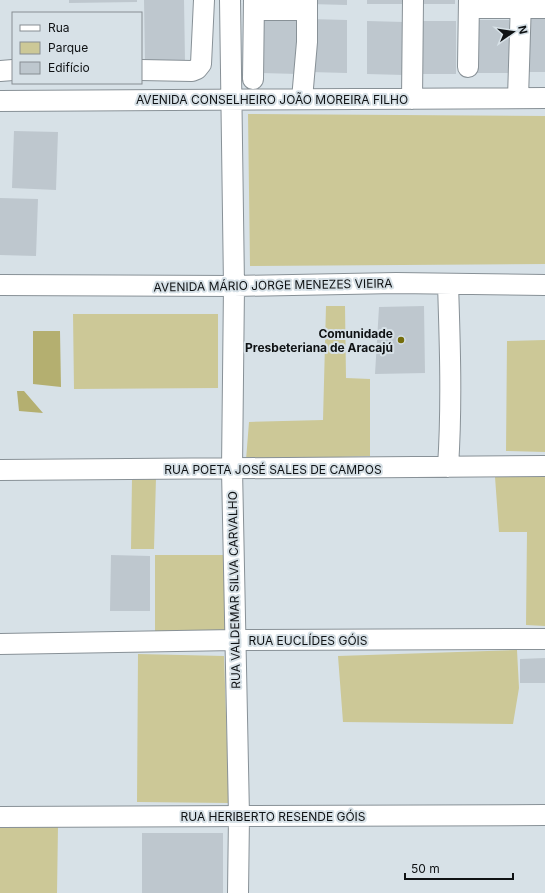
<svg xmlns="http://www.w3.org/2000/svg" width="545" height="893" font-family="Inter,sans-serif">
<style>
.green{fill:#ccc897}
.water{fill:#b4af70}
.building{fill:#bec7ce}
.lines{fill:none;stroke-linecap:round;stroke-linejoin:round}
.minor-casing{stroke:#889197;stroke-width:22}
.minor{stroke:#fff;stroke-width:20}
.poi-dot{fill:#756d0b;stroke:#d7e1e7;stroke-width:1.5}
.labels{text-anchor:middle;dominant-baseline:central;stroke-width:4;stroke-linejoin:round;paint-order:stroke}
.street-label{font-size:12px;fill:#0f1214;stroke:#d7e1e7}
.poi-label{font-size:12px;font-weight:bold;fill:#0f1214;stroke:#d7e1e7;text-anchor:end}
</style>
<rect width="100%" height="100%" fill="#d7e1e7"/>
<path class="green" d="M 248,114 L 545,116 L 545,264 L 250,266 Z
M 326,306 L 345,306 L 346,378 L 370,379 L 370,456 L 246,460 L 249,422 L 323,420 Z
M 73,314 L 218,314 L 218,388 L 74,389 Z
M 545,340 L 545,452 L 506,451 L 507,341 Z
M 545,476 L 545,626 L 526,625 L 527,532 L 499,532 L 495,477 Z
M 132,478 L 156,478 L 154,549 L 131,549 Z
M 155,555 L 226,555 L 226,632 L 155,632 Z
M 517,650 L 519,688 L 513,724 L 343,722 L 338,656 Z
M 138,654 L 224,656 L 229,803 L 137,802 Z
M 0,826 L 58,826 L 57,893 L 0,893 Z"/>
<path class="water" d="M 33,331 L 60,331 L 61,387 L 33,384 Z
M 17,391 L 24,391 L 43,413 L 19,411 Z"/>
<path class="building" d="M 69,0 L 137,0 L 137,2 L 69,3 Z
M 144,0 L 184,0 L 185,61 L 145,61 Z
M 310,0 L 347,0 L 347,5 L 310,4 Z
M 367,0 L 404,0 L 404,4 L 367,4 Z
M 418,0 L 455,0 L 455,4 L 418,4 Z
M 310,19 L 347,20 L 347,73 L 310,72 Z
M 523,19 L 545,19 L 545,72 L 523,72 Z
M 261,20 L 298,21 L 298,74 L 261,73 Z
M 472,20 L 509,20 L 509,73 L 472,73 Z
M 367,21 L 404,22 L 404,75 L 367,74 Z
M 419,21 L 456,21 L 456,74 L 419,74 Z
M 14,131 L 58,132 L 56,190 L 12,188 Z
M 0,198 L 38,199 L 36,256 L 0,255 Z
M 424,306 L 425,373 L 375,374 L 379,307 Z
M 111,555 L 150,556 L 150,611 L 110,611 Z
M 545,658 L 545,683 L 520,683 L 520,659 Z
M 142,833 L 223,833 L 223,893 L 142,893 Z"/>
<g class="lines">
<g class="minor-casing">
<path id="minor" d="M 230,0 L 234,286 L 232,469 L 239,816 L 238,893
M 469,8 L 545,8
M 254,10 L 307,10
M 468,67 L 469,0
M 141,70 L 192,71 L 197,69 L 201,64 L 204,0
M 0,71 L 13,70
M 253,79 L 254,0
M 518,98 L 521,0
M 302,99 L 307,42 L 307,0
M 412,99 L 413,0
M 0,101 L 545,98
M 448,284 C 450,345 452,406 448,467
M 0,285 L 234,286 L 396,283 L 545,285
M 0,470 L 545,466
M 0,644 L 235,640 L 545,639
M 0,817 L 545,815"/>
</g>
<use href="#minor" class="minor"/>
</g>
<circle class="poi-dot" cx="401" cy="340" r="4"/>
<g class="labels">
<g class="street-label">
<text x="272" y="99">AVENIDA CONSELHEIRO JOÃO MOREIRA FILHO</text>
<text transform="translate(273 285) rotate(-1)">AVENIDA MÁRIO JORGE MENEZES VIEIRA</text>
<text x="273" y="469">RUA POETA JOSÉ SALES DE CAMPOS</text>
<text transform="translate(234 590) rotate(-91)">RUA VALDEMAR SILVA CARVALHO</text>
<text x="308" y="640">RUA EUCLÍDES GÓIS</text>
<text x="273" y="816">RUA HERIBERTO RESENDE GÓIS</text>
</g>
<g class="poi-label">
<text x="393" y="333">Comunidade<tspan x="393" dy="14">Presbeteriana de Aracajú</tspan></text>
</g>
</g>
<rect x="12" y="12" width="130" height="72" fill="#d7e1e7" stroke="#878e93"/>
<rect x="20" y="25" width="20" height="6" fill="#ffffff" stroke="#878e93"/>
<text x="48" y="32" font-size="12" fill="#0f1214">Rua</text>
<rect x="20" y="42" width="20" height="12" fill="#ccc897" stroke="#878e93"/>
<text x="48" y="52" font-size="12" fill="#0f1214">Parque</text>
<rect x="20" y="62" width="20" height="12" fill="#bec7ce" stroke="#878e93"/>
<text x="48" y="72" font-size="12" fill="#0f1214">Edifício</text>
<g transform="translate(513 32) rotate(77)" stroke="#d7e1e7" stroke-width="3" paint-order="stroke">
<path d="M0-3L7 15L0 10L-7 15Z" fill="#0f1214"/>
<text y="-6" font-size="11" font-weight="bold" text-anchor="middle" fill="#0f1214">N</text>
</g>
<path d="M405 873v6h108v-6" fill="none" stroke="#0f1214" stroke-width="2"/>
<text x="411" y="873" font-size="12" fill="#0f1214" stroke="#d7e1e7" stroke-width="3" paint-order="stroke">50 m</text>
</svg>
